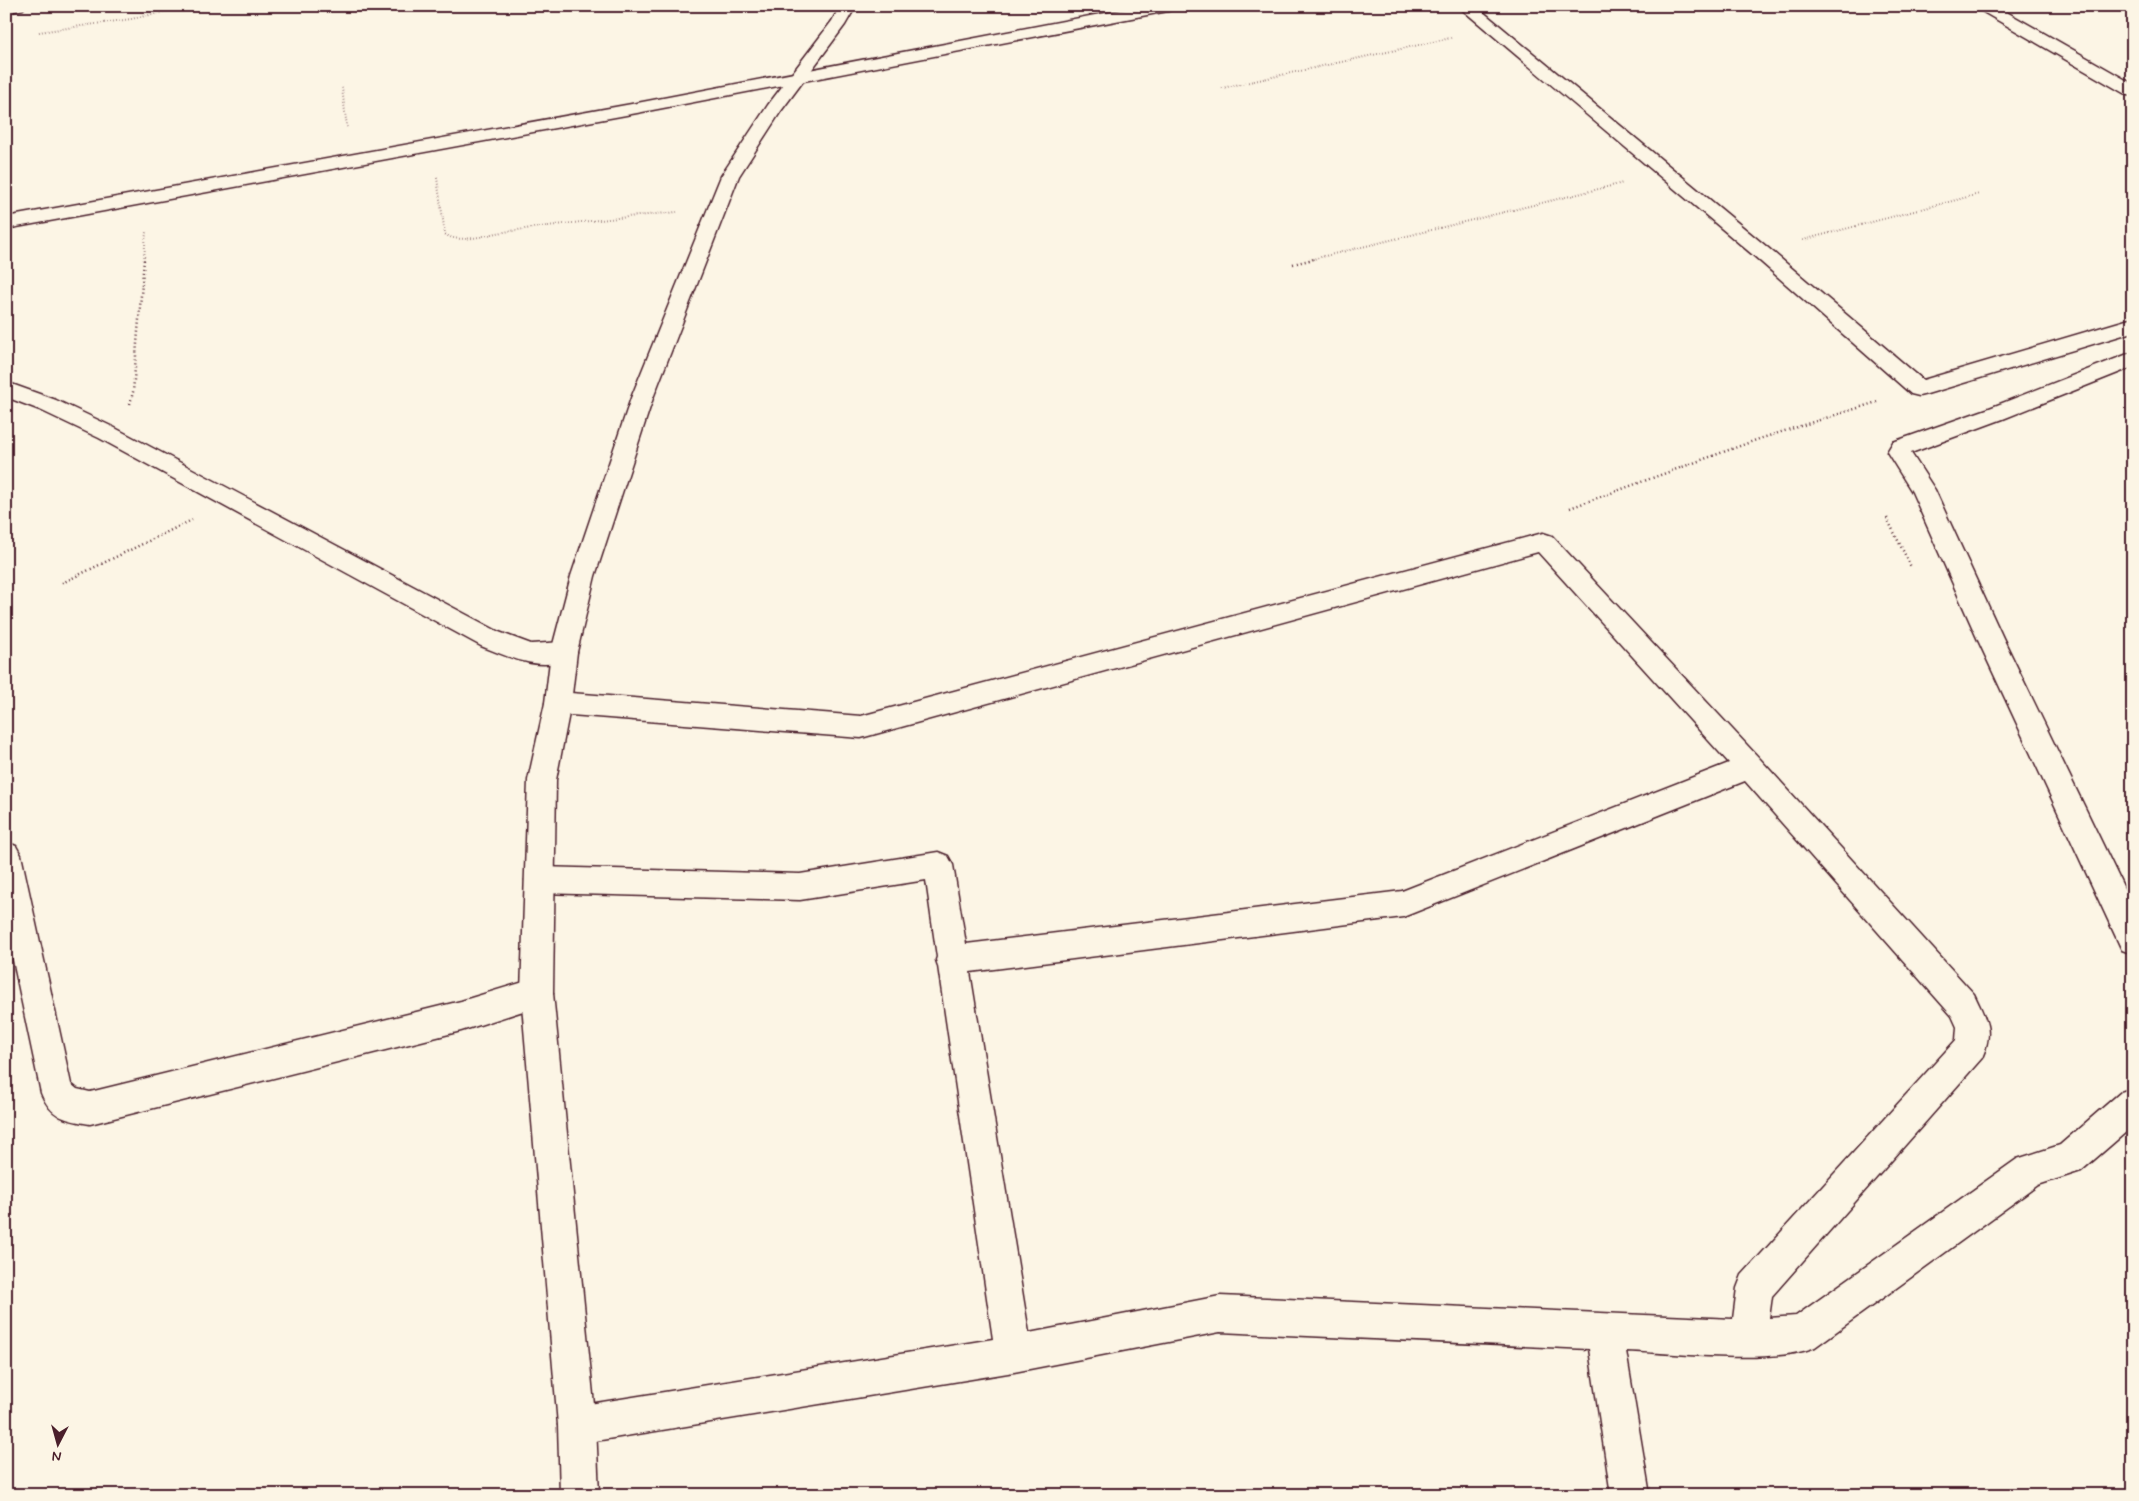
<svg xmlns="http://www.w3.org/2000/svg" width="2139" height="1501" font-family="Mynerve,sans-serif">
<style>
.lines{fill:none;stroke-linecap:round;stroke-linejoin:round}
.street-casing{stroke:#4a1f2b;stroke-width:3}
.secondary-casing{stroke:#4a1f2b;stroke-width:3}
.path-far1{stroke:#4a1f2b;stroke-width:2;stroke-dasharray:0.5 2.5;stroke-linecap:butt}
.path{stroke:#4a1f2b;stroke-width:2.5;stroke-dasharray:1 3;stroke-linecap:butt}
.street{fill:#fcf5e5;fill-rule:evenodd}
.secondary{fill:#fcf5e5;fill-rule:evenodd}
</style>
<rect width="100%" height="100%" fill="#fcf5e5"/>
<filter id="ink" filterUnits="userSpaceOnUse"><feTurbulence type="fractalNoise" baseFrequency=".02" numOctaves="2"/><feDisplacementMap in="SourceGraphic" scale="10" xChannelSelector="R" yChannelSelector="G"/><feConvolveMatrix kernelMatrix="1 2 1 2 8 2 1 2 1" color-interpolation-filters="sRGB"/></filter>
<g filter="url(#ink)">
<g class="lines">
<g class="street-casing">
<path id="street" d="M 6,6 L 25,6 L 23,9 L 6,13 Z
M 1142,6 L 1176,6 L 1174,9 L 1168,11 L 637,113 L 6,229 L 6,217 L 637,103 Z
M 1458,6 L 1476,6 L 1767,247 L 1923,380 L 2133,318 L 2133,332 L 1927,394 L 1919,396 L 1911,394 L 1753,255 Z
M 1976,6 L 1996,6 L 2133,84 L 2133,96 L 2127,95 L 1978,9 Z
M 2133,352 L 2133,367 L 2003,419 L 1911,453 L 1935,490 L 2003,638 L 2133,907 L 2133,954 L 2122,950 L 1977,638 L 1912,492 L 1887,452 L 1893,442 L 1987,409 Z
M 6,382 L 56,400 L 115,428 L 499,632 L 531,644 L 564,642 L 573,645 L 577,652 L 573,659 C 537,671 514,659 481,646 L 99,438 L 40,410 L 6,397 Z
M 1543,533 L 1552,536 L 1760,759 L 1974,994 C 1986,1020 1994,1030 1982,1058 L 1772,1296 L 1769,1318 L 1796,1316 L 2017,1159 L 2060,1145 L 2121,1092 L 2133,1088 L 2133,1126 L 2081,1171 L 2038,1185 L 1815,1347 C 1771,1365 1676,1353 1626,1351 L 1650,1495 L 1611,1495 L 1589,1349 L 1220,1332 L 1014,1372 L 577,1444 L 564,1438 L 558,1425 L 564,1412 L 577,1406 L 993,1339 L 938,966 L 936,960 L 937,957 L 926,880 L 800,900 L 540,893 L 530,889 L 525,880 L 530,871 L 540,867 L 800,874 L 938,852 L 948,856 L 953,865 L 966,944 L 1402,891 L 1729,763 L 1538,552 L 861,738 L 558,714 L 549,711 L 545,703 L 549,695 L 558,692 L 861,716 ZM 1745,781 L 1952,1016 L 1957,1027 L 1956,1040 L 1742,1275 L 1737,1288 L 1733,1319 L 1220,1296 L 1029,1333 L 970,972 L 1403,917 Z
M 6,842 L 16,846 L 21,855 L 71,1084 L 77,1089 L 90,1092 L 461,1001 L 537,978 L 548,983 L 553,993 L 548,1003 L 461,1031 L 90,1124 C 66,1120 51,1118 41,1093 L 6,927 Z"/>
</g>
<g class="secondary-casing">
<path id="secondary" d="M 840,6 L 856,6 L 845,25 L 781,111 L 739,176 L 653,398 L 595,576 L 577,652 L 571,703 L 556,780 L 553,993 L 596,1425 L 599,1495 L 560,1495 L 558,1425 L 521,993 L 528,780 L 545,703 L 551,652 L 571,576 L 631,398 L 721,176 L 768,105 L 832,21 Z"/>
</g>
<path class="path-far1" d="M 39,32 L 131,19 L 191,6
M 342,88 L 347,127
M 1222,88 L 1451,38
M 437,178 L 445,234 C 457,244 482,236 497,233 C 557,224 617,218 677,212
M 1803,240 L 1979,194
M 144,260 L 146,232
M 1309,260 L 1623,183"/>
<path class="path" d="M 1293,264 L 1314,259
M 130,404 L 133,392 L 144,259
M 1570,508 L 1759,439 L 1877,402
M 1887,518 L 1911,567
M 62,583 L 192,520"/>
<use href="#street" class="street"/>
<use href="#secondary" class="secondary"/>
</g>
</g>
<rect width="2139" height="1501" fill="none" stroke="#fcf5e5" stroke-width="25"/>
<rect x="12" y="12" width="2114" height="1476" fill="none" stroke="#4a1f2b" stroke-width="2" filter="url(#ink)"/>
<g transform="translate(58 1444) rotate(186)" stroke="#fcf5e5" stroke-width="4" paint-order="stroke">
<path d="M0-4L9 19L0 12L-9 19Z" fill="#4a1f2b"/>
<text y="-8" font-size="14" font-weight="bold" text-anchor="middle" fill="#4a1f2b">N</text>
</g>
</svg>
